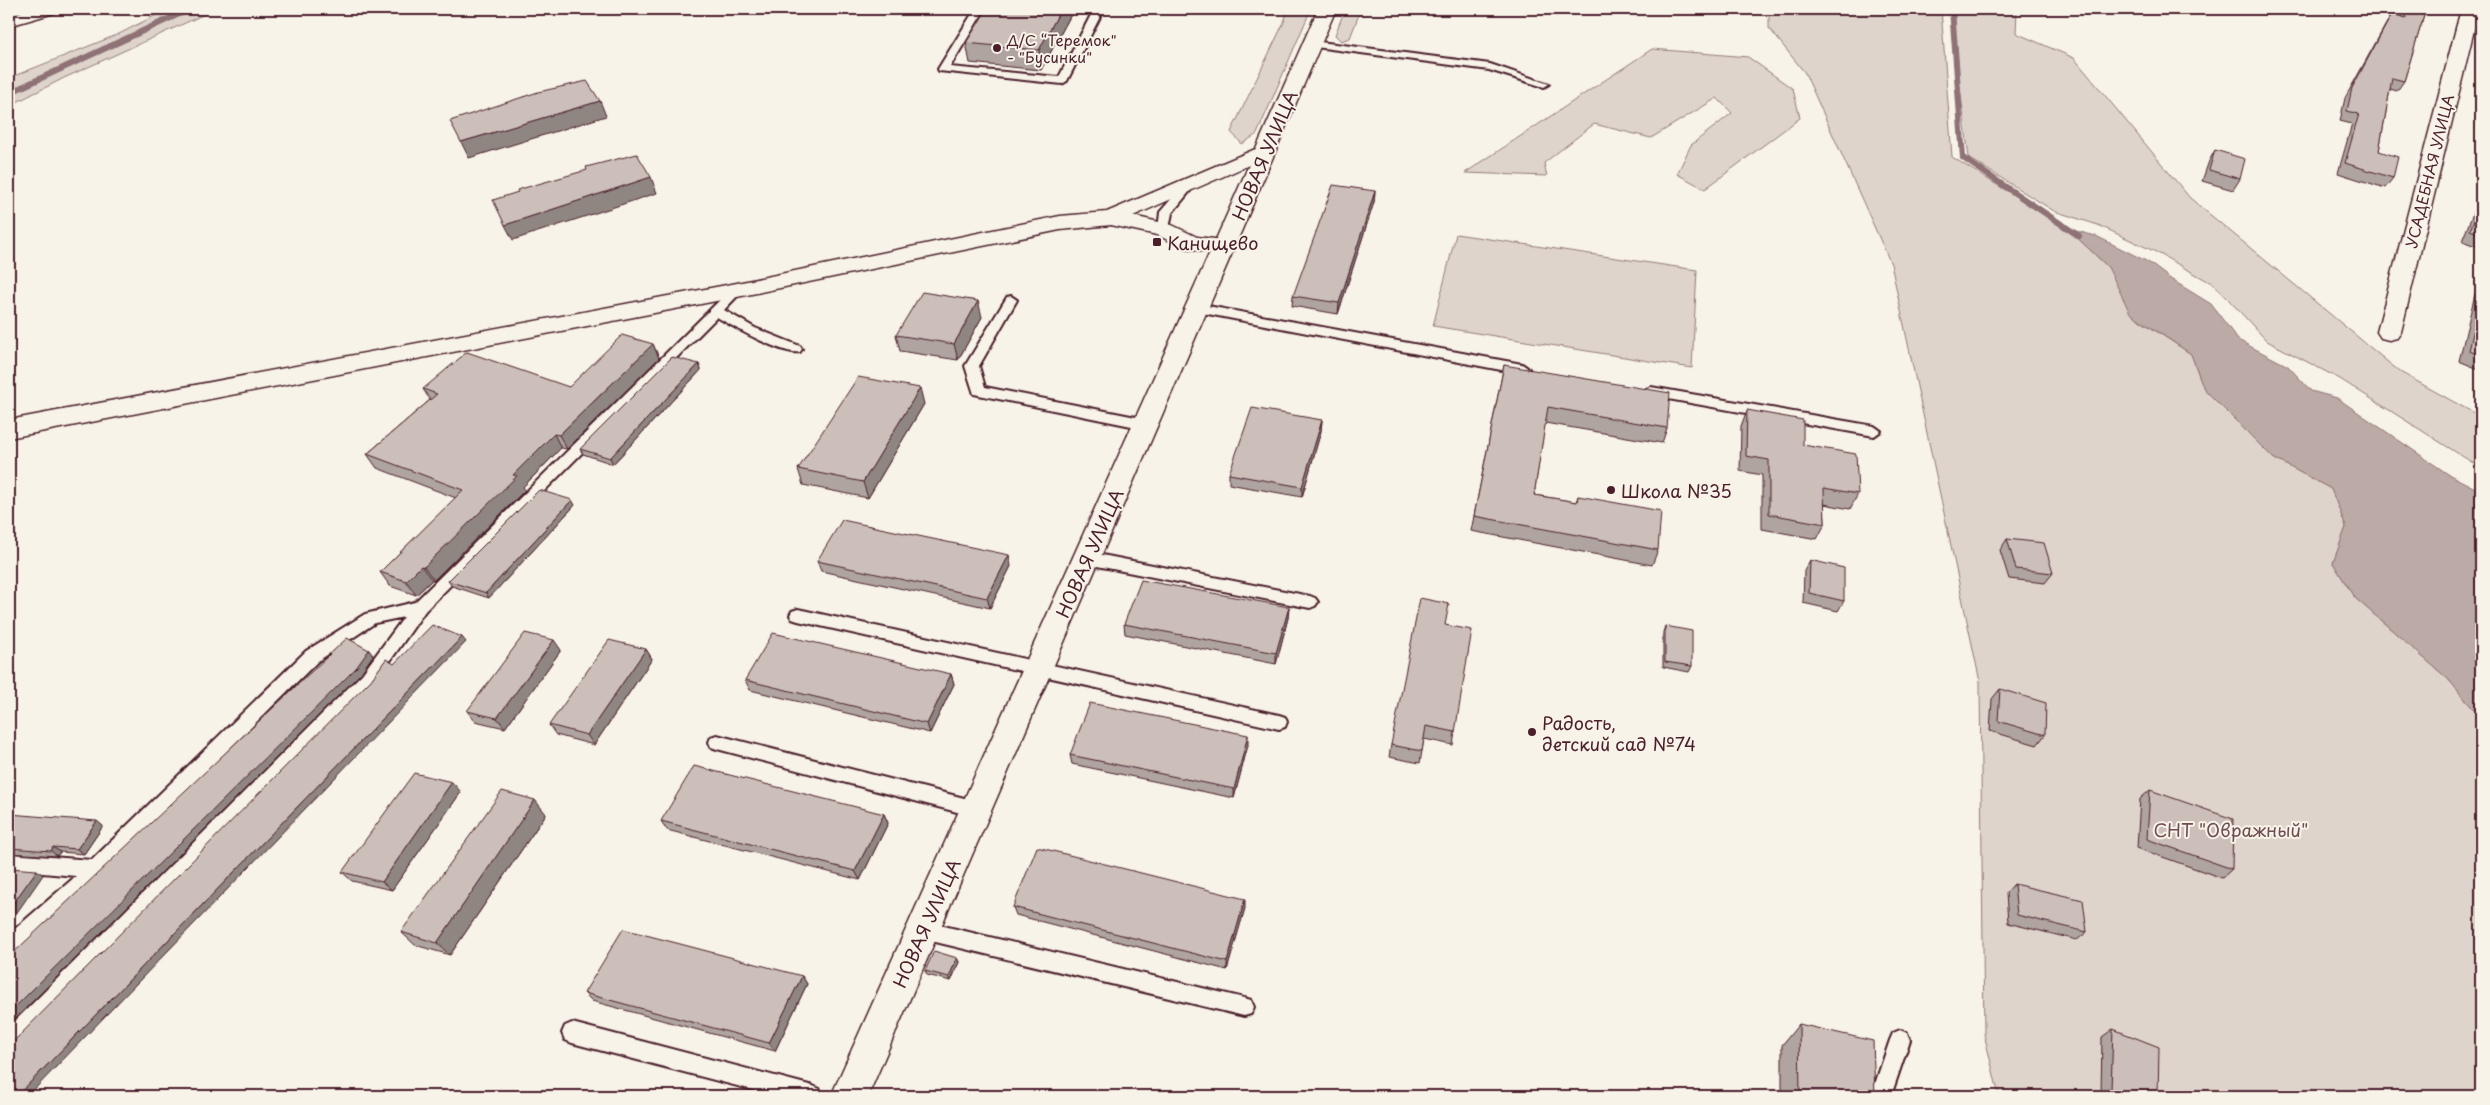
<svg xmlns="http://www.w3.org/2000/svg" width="2490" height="1105" font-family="'Playpen Sans',sans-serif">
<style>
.green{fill:#ded4cc;stroke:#947a7c}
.water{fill:#bcaaa7;stroke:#8e7275}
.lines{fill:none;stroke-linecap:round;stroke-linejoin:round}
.stream{stroke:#8e7275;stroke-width:6}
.lane-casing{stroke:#4a1f2b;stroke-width:4}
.street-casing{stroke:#4a1f2b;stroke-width:3}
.secondary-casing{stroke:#4a1f2b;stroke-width:3}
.lane{fill:#f7f3e8;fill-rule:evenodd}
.street{fill:#f7f3e8;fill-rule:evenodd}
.secondary{fill:#f7f3e8;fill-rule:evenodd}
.wall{fill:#afa49f;stroke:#4a1f2b}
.shaded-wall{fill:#8f8682;stroke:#4a1f2b}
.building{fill:#ccbfb9;stroke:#4a1f2b}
.poi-dot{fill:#4a1f2b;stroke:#f7f3e8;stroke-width:2}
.labels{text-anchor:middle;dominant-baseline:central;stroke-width:4;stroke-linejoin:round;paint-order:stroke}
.far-poi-label{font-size:15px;fill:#4a1f2b;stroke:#f7f3e8;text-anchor:start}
.far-street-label{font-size:15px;fill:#4a1f2b;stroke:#f7f3e8}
.street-label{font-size:18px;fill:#4a1f2b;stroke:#f7f3e8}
.poi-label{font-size:18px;fill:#4a1f2b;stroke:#f7f3e8;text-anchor:start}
.park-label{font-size:18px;fill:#6f4c53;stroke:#f7f3e8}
</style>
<rect width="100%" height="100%" fill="#f7f3e8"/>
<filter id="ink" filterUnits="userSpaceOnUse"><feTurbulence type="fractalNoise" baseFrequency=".02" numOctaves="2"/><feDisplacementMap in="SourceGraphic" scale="10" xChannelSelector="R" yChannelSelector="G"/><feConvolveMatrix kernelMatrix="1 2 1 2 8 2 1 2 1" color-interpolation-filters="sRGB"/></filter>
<g filter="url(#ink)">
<path class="green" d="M 168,9 L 216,9 L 64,78 L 9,106 L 9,78 L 119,34 Z
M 1288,9 L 1311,9 L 1257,134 L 1242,144 L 1231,132 L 1284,22 Z
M 1345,9 L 1361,9 L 1350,38 L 1341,41 L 1335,35 Z
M 1769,9 L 1941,9 L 1952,157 L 2068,229 L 2108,267 L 2139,320 L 2191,354 L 2204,389 L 2273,458 L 2331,489 L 2346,527 L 2333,563 L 2354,597 L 2448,679 L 2481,718 L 2481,1096 L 1999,1096 L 1984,1034 L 1980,682 L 1891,264 L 1805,73 L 1769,28 Z
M 1950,9 L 2017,9 L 2016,33 L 2074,58 L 2190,198 L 2400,372 L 2481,417 L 2481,468 L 2340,379 L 2267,341 L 2215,285 L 2156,252 L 2098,225 L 2054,211 L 1969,158 Z
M 1652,49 L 1748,57 L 1793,89 L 1800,118 L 1705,189 L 1677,174 L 1691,145 L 1732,113 L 1717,98 L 1651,138 L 1594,124 L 1544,163 L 1547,176 L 1465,173 Z
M 1456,234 L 1697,270 L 1692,368 L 1433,326 Z"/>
<path class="water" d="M 2068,229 L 2096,236 L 2148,262 L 2172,280 L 2211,304 L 2238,340 L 2288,366 L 2311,391 L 2337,398 L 2448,474 L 2481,491 L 2481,718 L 2448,679 L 2354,597 L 2333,563 L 2346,527 L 2331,489 L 2273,458 L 2204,389 L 2191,354 L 2130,313 L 2108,267 Z"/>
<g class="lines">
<path class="stream" d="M 1952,9 L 1963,158 L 2079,236
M 9,93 L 190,9"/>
<g class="lane-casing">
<path id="lane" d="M 975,9 L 985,9 L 950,67 L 1059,77 L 1094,9 L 1104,9 L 1067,81 L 1062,84 L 939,71 L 938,69 Z
M 1312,41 L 1490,64 L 1549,84 L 1544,87 L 1489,70 L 1308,46 L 1308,42 Z
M 1189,182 L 1195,185 L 1172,213 L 1168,233 L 1160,233 L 1158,230 L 1160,212 L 1185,183 Z
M 737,286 L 743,290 L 724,310 L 755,328 L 800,346 L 802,349 L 800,352 C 784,356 732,326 717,317 L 425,611 L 374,684 L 16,1048 L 9,1051 L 9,1027 L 362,674 L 404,617 L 375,623 L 318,661 L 102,875 L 16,952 L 9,955 L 9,934 L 76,876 L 9,870 L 9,854 L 92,860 L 306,651 L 365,614 L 415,602 L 733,287 Z
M 1011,296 L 1017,300 L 979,366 L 985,387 L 1146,419 L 1153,424 L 1151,427 L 1146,429 L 974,394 L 965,366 L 1007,297 Z
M 1197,304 L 1522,364 L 1529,369 L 1522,374 L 1192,311 L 1191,308 L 1192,305 Z
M 1651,387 L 1874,426 L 1881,431 L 1874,436 L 1646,395 L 1644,392 L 1646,389 Z
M 1087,552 L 1310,596 L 1315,598 L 1318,602 L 1315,606 L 1310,608 L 1087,564 L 1082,562 L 1079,558 L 1082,554 Z
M 798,609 L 1279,715 L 1285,717 L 1287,722 L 1285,727 L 1279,729 L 798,621 L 792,619 L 790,615 L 792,611 Z
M 717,735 L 976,801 L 982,804 L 985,809 L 982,814 L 976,817 L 717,749 L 711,747 L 709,742 L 711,737 Z
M 923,921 L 1244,998 L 1251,1000 L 1254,1007 L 1251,1014 L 1244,1016 L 923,939 L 916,936 L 914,930 L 916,924 Z
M 572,1023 L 813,1086 L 820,1089 L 823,1096 L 776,1096 L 572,1043 L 565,1040 L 562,1033 L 565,1026 Z
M 1900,1030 L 1907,1033 L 1910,1040 L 1893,1090 L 1893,1096 L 1873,1096 L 1873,1090 L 1890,1040 L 1893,1033 Z"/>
</g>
<g class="street-casing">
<path id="street" d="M 30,9 L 57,9 L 54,13 L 9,26 L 9,15 Z
M 2461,9 L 2479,9 L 2401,332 L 2397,338 L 2389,340 L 2381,338 L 2377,332 Z
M 1265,145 L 1272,147 L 1275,151 L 1272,155 L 1133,216 L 1172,225 L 1197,237 L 1232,241 L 1235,246 L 868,1096 L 831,1096 L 1210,252 L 1185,248 L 1157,235 L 1111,225 L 1060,230 L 737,297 L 9,438 L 9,420 L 737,283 L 1060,216 L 1107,212 Z"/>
</g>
<g class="secondary-casing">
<path id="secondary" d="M 1318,9 L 1336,9 L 1235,246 L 1232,251 L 1224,253 L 1216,251 L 1213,246 Z"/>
</g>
<use href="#lane" class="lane"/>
<use href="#street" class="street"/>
<use href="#secondary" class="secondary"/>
</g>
<path class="wall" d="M 987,9 L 1074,9 L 1041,70 L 970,63 L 966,43 Z
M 2403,9 L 2426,9 L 2404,81 L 2397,91 L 2390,89 L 2379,151 L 2393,178 L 2385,188 L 2338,173 L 2352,124 L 2340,121 L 2345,98 L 2386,24 L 2392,14 L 2402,17 Z
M 2215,150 L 2240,179 L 2233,190 L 2202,181 L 2209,161 Z
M 1375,191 L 1374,202 L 1338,314 L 1292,306 L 1293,296 Z
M 2481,193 L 2481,248 L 2462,241 Z
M 2481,287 L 2481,370 L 2459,361 L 2475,294 Z
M 982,317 L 958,360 L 900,351 L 896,335 Z
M 653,344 L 659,358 L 567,449 L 561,448 L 523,487 L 525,490 L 434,580 L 432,580 L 416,595 L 390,586 L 380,572 L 456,498 L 377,468 L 367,454 L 430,400 L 423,389 L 569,387 Z
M 699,364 L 701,370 L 613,464 L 583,454 L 580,449 Z
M 1504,365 L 1667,428 L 1662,443 L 1545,423 L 1534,495 L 1576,502 L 1578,496 L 1658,550 L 1652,565 L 1471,531 Z
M 924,404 L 868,498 L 803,485 L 798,469 Z
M 1747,410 L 1803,445 L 1858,494 L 1850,509 L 1824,504 L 1825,524 L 1817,539 L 1762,529 L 1762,475 L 1740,471 L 1741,426 Z
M 1322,420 L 1321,431 L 1302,497 L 1229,484 L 1229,474 Z
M 575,505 L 489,598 L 452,586 L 448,581 Z
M 2007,539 L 2053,573 L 2045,583 L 2009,579 L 2000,550 Z
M 1810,560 L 1844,601 L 1838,611 L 1803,603 L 1804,571 Z
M 817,561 L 1011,566 L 990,608 L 821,571 Z
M 1289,607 L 1288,618 L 1276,664 L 1125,634 L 1124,624 Z
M 1445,625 L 1455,732 L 1453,745 L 1424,739 L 1420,763 L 1389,757 L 1391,745 Z
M 1665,626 L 1692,666 L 1689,672 L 1663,667 L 1663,632 Z
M 646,649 L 652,659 L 594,745 L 556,735 L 549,725 Z
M 561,650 L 505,728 L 475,721 L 467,711 Z
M 951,674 L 954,684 L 930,733 L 750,690 L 745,680 Z
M 2000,689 L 2045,735 L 2037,745 L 1990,731 L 1992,699 Z
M 1248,745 L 1234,798 L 1072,764 L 1070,755 Z
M 2150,790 L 2232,869 L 2222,878 L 2137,848 L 2140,799 Z
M 461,792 L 392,890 L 352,881 L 342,872 Z
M 9,814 L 103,826 L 84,854 L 60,852 L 57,856 L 9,853 Z
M 546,814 L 450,955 L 415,945 L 401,932 Z
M 884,814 L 888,823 L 860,880 L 667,830 L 661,821 Z
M 2014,884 L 2087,932 L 2077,940 L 2008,923 L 2006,893 Z
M 1013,907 L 1245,908 L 1227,970 L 1016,915 Z
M 957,958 L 959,962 L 951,981 L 927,975 L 925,971 Z
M 802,976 L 807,984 L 775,1051 L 592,1001 L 584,993 Z
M 1799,1024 L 1875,1096 L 1782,1096 L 1782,1045 Z
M 2113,1029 L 2158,1096 L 2101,1096 L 2102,1037 Z"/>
<path class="shaded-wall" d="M 1061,9 L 1074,9 L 1041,70 L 1039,50 Z
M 600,101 L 606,116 L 469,158 L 461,142 Z
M 651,177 L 657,193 L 513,240 L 505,225 Z
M 1375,191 L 1374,202 L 1338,314 L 1339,303 Z
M 978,301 L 982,317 L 958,360 L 954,344 Z
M 653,344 L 659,358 L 567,449 L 559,435 Z
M 699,364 L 701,370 L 613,464 L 610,458 Z
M 920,388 L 924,404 L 868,498 L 863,482 Z
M 1322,420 L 1321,431 L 1302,497 L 1302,487 Z
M 554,434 L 561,448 L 523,487 L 525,490 L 434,580 L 424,567 L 513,475 Z
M 572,500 L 575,505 L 489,598 L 486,593 Z
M 1009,555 L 1011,566 L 990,608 L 987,598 Z
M 421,566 L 432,580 L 416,595 L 406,581 Z
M 1289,607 L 1288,618 L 1276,664 L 1276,653 Z
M 462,637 L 466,642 L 28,1096 L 17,1096 Z
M 554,640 L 561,650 L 505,728 L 497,718 Z
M 646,649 L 652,659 L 594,745 L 587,735 Z
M 369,650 L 373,655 L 361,673 L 9,1025 L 9,1013 Z
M 951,674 L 954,684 L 930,733 L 927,724 Z
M 1248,735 L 1248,745 L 1234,798 L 1234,789 Z
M 452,782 L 461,792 L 392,890 L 382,882 Z
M 535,800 L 546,814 L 450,955 L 437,943 Z
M 884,814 L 888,823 L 860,880 L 855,871 Z
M 97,821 L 103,826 L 84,854 L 77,849 Z
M 53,847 L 60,852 L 57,856 L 51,851 Z
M 37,870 L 43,875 L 9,924 L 9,909 Z
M 1245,899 L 1245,908 L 1227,970 L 1227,962 Z
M 957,958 L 959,962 L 951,981 L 949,977 Z
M 802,976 L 807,984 L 775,1051 L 769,1043 Z"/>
<path class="building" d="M 987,9 L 1061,9 L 1039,50 L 966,43 Z
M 2408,9 L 2426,9 L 2404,81 L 2392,78 L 2379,151 L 2398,157 L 2393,178 L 2345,163 L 2359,114 L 2347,111 L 2352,88 L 2392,14 L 2406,18 Z
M 587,81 L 600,101 L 461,142 L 450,121 L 538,92 Z
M 2215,150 L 2245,159 L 2240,179 L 2209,170 Z
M 637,154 L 651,177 L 505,225 L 493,200 L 518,192 L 517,190 L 587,170 L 586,167 Z
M 1333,185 L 1375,191 L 1339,303 L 1293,296 Z
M 2481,204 L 2481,234 L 2470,230 Z
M 922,292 L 978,301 L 954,344 L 896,335 Z
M 2481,298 L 2481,355 L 2469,351 Z
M 622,335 L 653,344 L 559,435 L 554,434 L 513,475 L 517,476 L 424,567 L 421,566 L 406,581 L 380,572 L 463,490 L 367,454 L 437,394 L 423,389 L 467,352 L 569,387 Z
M 672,357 L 699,364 L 610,458 L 580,449 Z
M 1504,365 L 1670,393 L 1667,428 L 1548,407 L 1534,495 L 1577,502 L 1578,496 L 1661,511 L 1658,550 L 1474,516 Z
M 858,377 L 920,388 L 863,482 L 798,469 Z
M 1252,408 L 1322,420 L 1302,487 L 1229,474 Z
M 1747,410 L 1803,420 L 1803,445 L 1856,454 L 1858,494 L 1824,488 L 1825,524 L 1769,514 L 1769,460 L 1746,456 Z
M 539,490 L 572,500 L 486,593 L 448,581 Z
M 842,520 L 1009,555 L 987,598 L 817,561 Z
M 2007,539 L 2044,543 L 2053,573 L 2016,569 Z
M 1810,560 L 1844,568 L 1844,601 L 1809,593 Z
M 1141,580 L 1289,607 L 1276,653 L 1124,624 Z
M 1420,598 L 1449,604 L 1445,625 L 1472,630 L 1455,732 L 1426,726 L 1422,751 L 1391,745 Z
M 432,625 L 462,637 L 17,1096 L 9,1096 L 9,1046 L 371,680 L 386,659 L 394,664 Z
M 1665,626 L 1692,631 L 1692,666 L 1665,662 Z
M 525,633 L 554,640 L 497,718 L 467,711 Z
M 773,633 L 951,674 L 927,724 L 745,680 Z
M 347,638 L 369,650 L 356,668 L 9,1013 L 9,957 Z
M 609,640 L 646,649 L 587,735 L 549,725 Z
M 2000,689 L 2046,703 L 2045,735 L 1998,721 Z
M 1090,703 L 1248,735 L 1234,789 L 1070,755 Z
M 694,766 L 884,814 L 855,871 L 661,821 Z
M 414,773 L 452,782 L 382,882 L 342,872 Z
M 2150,790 L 2233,819 L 2232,869 L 2147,839 Z
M 502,791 L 535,800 L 437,943 L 401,932 Z
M 9,814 L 97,821 L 77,849 L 53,847 L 51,851 L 9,848 Z
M 1037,847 L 1245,899 L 1227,962 L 1013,907 Z
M 9,868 L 37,870 L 9,909 Z
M 2014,884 L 2083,900 L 2087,932 L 2017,915 Z
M 623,929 L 802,976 L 769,1043 L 584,993 Z
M 934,951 L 957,958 L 949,977 L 925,971 Z
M 1799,1024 L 1873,1041 L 1875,1096 L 1800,1096 Z
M 2113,1029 L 2159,1047 L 2158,1096 L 2124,1096 L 2111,1091 Z"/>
</g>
<g class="poi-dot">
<circle cx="997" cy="48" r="5"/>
<rect x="1152" y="237" width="10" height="10" rx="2.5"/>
<circle cx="1611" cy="490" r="5"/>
<circle cx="1532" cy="732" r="5"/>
</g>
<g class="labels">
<g class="far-poi-label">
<text x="1007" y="39">Д/С “Теремок"<tspan x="1007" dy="17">- "Бусинки"</tspan></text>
</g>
<g class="far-street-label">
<text transform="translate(2429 171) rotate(-76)">УСАДЕБНАЯ УЛИЦА</text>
</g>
<g class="street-label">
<text transform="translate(1264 155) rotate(-67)">НОВАЯ УЛИЦА</text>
<text transform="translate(1089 553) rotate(-66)">НОВАЯ УЛИЦА</text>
<text transform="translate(926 923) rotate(-66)">НОВАЯ УЛИЦА</text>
</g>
<g class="poi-label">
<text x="1167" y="242">Канищево</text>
<text x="1621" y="490">Школа №35</text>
<text x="1542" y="722">Радость,<tspan x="1542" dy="21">детский сад №74</tspan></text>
</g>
<g class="park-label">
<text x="2231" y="829">СНТ "Овражный"</text>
</g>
</g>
<rect width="2490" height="1105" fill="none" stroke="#f7f3e8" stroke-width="30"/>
<rect x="15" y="15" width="2460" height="1075" fill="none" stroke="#4a1f2b" stroke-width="2" filter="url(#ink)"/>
</svg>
